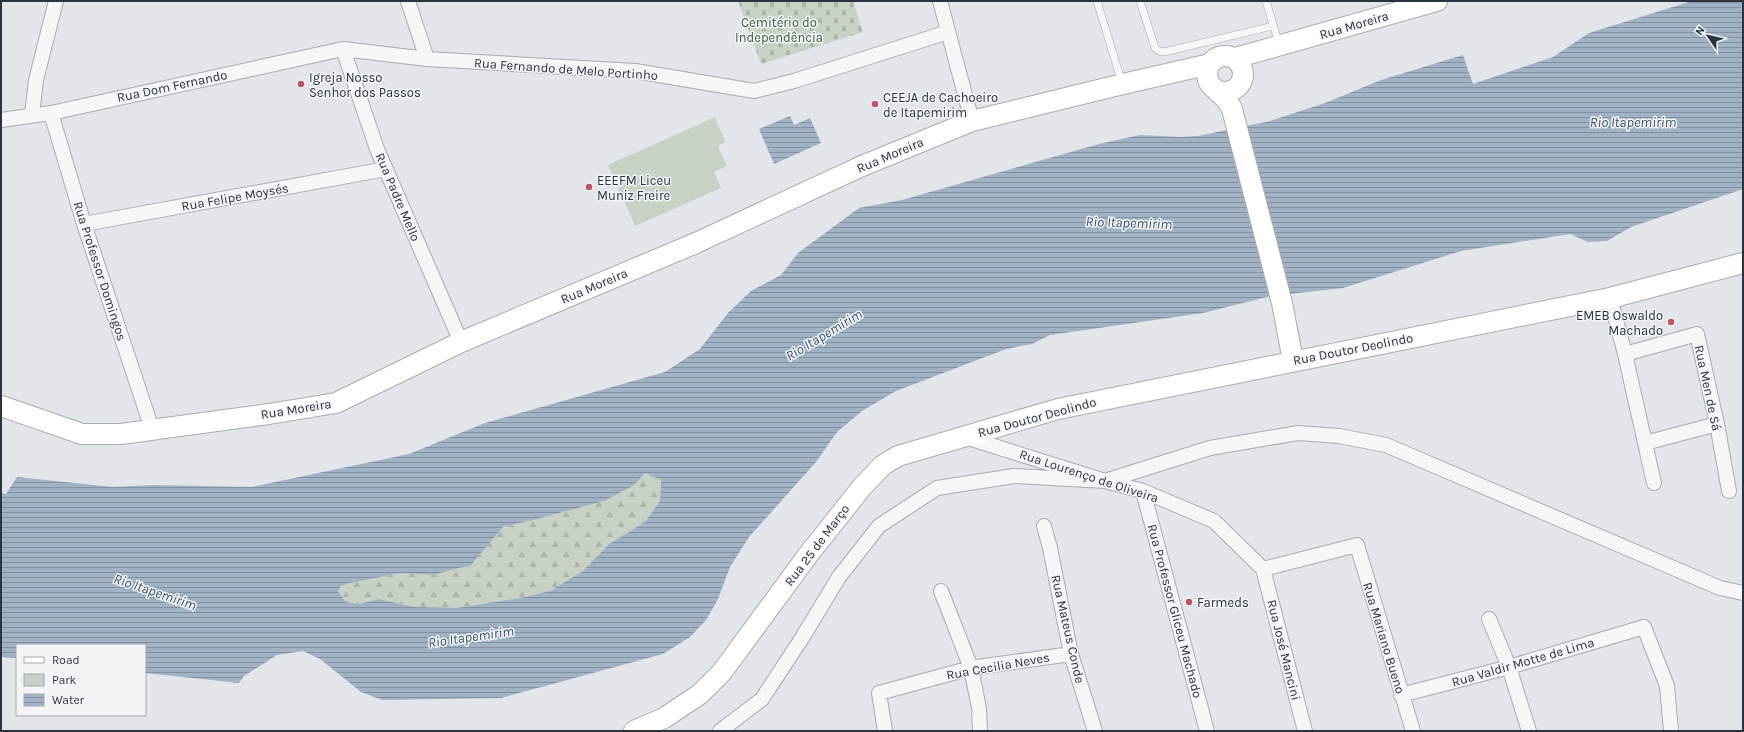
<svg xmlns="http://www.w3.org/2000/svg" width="1744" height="732" font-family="Karla,sans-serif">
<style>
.green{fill:#c8d2c4}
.forest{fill:url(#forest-firs)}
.cemetery{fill:url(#cemetery-stones)}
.water{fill:url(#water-rules);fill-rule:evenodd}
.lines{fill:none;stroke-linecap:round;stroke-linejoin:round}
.lane-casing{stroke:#a8acb3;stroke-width:8}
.street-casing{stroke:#a8acb3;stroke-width:16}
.secondary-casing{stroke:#a8acb3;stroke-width:22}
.lane{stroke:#f5f6f8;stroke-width:7}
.street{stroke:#f5f6f8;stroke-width:14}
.secondary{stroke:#fff;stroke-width:20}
.poi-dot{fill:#c15463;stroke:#f2f4f7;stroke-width:1.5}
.labels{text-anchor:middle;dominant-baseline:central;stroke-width:3;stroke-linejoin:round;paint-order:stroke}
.park-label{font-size:13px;fill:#405a3b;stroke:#f2f4f7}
.street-label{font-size:13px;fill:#2c3340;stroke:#f2f4f7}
.poi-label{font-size:13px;fill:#2c3340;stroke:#f2f4f7;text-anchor:start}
.water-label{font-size:14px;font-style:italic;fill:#3a5170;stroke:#f2f4f7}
</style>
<defs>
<pattern id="forest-firs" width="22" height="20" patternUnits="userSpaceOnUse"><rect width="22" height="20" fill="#c8d2c4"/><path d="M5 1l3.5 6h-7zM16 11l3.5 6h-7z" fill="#acb5a9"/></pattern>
<pattern id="cemetery-stones" width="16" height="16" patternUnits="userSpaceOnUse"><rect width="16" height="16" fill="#c8d2c4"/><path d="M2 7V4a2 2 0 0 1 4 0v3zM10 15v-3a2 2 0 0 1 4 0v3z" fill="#acb5a9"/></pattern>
<pattern id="water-rules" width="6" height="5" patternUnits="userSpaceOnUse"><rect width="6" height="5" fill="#a1b2c5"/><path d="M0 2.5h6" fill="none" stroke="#8391a1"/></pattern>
</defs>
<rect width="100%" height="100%" fill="#e2e5e9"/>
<path class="green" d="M 715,117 L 725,142 L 718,146 L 727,166 L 714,172 L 721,188 L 635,226 L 608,165 Z"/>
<path class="forest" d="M 645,472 L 661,479 L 660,501 L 645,522 L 609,544 L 583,571 L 550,591 L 520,598 L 457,608 L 415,607 L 379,599 L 359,604 L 346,602 L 338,591 L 341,586 L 350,583 L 401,573 L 433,575 L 471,565 L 503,527 L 533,520 L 604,501 L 633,486 Z"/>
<path class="cemetery" d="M 738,1 L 853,1 L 863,32 L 761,64 Z"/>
<path class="water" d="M 1692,1 L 1743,1 L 1743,189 L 1631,227 L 1607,241 L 1588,242 L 1570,234 L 1461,251 L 1343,288 L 1271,296 L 1203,313 L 1050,335 L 1032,344 L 1006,349 L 896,391 L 862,411 L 837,432 L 816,462 L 749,537 L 730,567 L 718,599 L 706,620 L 690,637 L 663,654 L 501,698 L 382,700 L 361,692 L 320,659 L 303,651 L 277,655 L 244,676 L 239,683 L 145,673 L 145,645 L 17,645 L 17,658 L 1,657 L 1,493 L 6,494 L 17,477 L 113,487 L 152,485 L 252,487 L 409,454 L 485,423 L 665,372 L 700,349 L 728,313 L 751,291 L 781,275 L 798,253 L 859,208 L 902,200 L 1099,144 L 1140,135 L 1180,137 L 1198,136 L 1270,121 L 1325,103 L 1381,80 L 1463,55 L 1473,84 L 1553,57 L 1589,33 ZM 645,473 L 661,480 L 660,501 L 645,522 L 609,544 L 583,571 L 550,591 L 520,598 L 457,608 L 415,607 L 379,599 L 359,604 L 346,602 L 338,591 L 341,586 L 350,583 L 401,573 L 433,575 L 471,565 L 503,527 L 533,520 L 604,501 L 633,486 Z
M 790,116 L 794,125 L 810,118 L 821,143 L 774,164 L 759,129 Z"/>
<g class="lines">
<g class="lane-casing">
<path id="lane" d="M 1097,1 L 1122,83
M 1140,1 L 1155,48 L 1159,51 L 1164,52 L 1273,26
M 1266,1 L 1279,44"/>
</g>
<g class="street-casing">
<path id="street" d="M 408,1 L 427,59
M 940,1 L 972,121
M 343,49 L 377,149 L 461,342
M 51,113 L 84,224 L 152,429
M 32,115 L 36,80 L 56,1
M 1,120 L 51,113 L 343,49 L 427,59 L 635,71 L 754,91 L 794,81 L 948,32
M 84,224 L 386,169
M 1610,298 L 1625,354 L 1654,483
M 1625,354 L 1697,334 L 1717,424 L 1729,491
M 965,437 L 1105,481 L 1143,491 L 1214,521 L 1263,569
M 1645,443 L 1717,424
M 1143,491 L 1207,731
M 1044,526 L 1050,548 L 1071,654 L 1095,731
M 1263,569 L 1357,545 L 1413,731
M 1263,569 L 1305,731
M 941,591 L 971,668 L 979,708 L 980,731
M 1489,619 L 1509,667 L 1529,731
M 1401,695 L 1509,667 L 1644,627 L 1667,686 L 1671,731
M 720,731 L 762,699 L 802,638 L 839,577 L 879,526 L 937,488 L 1014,476 L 1105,481 L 1210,448 L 1298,433 L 1339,436 L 1386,445 L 1720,588 L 1743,593
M 885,731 L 879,693 L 971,668 L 1071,654"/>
</g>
<g class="secondary-casing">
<path id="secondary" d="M1207 74a18 18 0 1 1 36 0a18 18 0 1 1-36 0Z
M 1235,58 L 1437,1
M 1217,91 L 1226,99 L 1232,109 L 1282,303 L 1293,361
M 1,406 L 82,434 L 121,434 L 269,414 L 336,403 L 461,342 L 696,243 L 862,166 L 972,121 L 1123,84 L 1210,64
M 634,731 L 664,718 L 700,694 L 722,672 L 808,555 L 862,487 L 883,465 L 898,456 L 1058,409 L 1610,298 L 1743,263"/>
</g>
<use href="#lane" class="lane"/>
<use href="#street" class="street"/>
<use href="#secondary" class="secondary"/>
</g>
<g class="poi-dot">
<circle cx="301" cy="84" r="4"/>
<circle cx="875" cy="104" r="4"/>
<circle cx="589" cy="187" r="4"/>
<circle cx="1671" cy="322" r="4"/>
<circle cx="1189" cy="602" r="4"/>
</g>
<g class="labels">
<g class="park-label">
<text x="779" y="22">Cemitério do<tspan x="779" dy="15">Independência</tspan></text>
</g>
<g class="street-label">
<text transform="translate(1354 25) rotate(-16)">Rua Moreira</text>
<text transform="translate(566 69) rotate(4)">Rua Fernando de Melo Portinho</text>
<text transform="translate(172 86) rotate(-12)">Rua Dom Fernando</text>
<text transform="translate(890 155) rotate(-23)">Rua Moreira</text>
<text transform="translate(235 197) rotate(-10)">Rua Felipe Moysés</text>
<text transform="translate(398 197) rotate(67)">Rua Padre Mello</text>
<text transform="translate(100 271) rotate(72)">Rua Professor Domingos</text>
<text transform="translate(594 286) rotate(-23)">Rua Moreira</text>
<text transform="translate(1353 349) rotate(-11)">Rua Doutor Deolindo</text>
<text transform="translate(1708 388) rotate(78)">Rua Men de Sá</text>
<text transform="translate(296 409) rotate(-9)">Rua Moreira</text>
<text transform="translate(1037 417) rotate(-15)">Rua Doutor Deolindo</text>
<text transform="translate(1089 476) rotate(18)">Rua Lourenço de Oliveira</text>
<text transform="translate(817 545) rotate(-53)">Rua 25 de Março</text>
<text transform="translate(1175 611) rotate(75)">Rua Professor Gliceu Machado</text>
<text transform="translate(1068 629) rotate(77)">Rua Mateus Conde</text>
<text transform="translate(1384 638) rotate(73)">Rua Mariano Bueno</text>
<text transform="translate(1284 650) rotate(76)">Rua José Mancini</text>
<text transform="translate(1523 662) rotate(-16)">Rua Valdir Motte de Lima</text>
<text transform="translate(998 666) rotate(-10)">Rua Cecilia Neves</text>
</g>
<g class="poi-label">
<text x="309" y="77">Igreja Nosso<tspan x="309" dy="15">Senhor dos Passos</tspan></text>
<text x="883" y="97">CEEJA de Cachoeiro<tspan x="883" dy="15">de Itapemirim</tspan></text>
<text x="597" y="180">EEEFM Liceu<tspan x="597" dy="15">Muniz Freire</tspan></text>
<text x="1663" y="315" text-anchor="end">EMEB Oswaldo<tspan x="1663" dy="15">Machado</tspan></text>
<text x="1197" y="602">Farmeds</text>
</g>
<g class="water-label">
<text x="1633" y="122">Rio Itapemirim</text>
<text transform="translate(1129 223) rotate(2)">Rio Itapemirim</text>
<text transform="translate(824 335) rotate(-31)">Rio Itapemirim</text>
<text transform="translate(155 592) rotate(19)">Rio Itapemirim</text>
<text transform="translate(471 637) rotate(-8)">Rio Itapemirim</text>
</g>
</g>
<rect width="1744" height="732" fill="none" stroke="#2c3340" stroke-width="4"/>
<rect x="16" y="644" width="130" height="72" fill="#f2f4f7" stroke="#a3a7ae"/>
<rect x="24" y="657" width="20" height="6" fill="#ffffff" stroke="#a3a7ae"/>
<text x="52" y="664" font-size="12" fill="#2c3340">Road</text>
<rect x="24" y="674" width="20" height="12" fill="#c8d2c4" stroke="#a3a7ae"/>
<text x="52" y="684" font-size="12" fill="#2c3340">Park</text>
<rect x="24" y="694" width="20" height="12" fill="url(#water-rules)" stroke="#a3a7ae"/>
<text x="52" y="704" font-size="12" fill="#2c3340">Water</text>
<g transform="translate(1708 36) rotate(304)" stroke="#f2f4f7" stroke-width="3" paint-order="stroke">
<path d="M0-3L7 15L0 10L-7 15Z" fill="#2c3340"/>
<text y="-6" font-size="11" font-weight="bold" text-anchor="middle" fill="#2c3340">N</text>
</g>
</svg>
